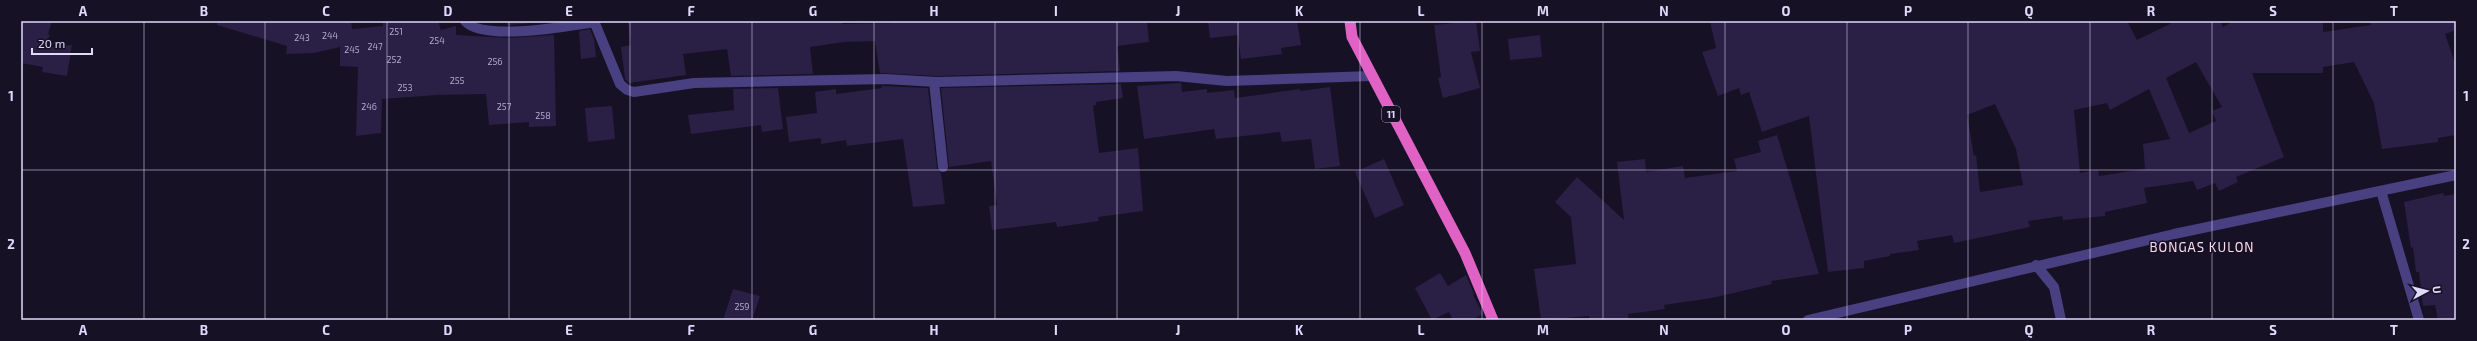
<svg xmlns="http://www.w3.org/2000/svg" width="2477" height="341" font-family="'Exo 2',sans-serif">
<style>
.building{fill:#2a1f45;fill-rule:evenodd}
.lines{fill:none;stroke-linecap:round;stroke-linejoin:round}
.minor{stroke:#494081;stroke-width:10}
.trunk{stroke:#e062c5;stroke-width:11}
.grid{fill:none;stroke:#e0d9fc;stroke-width:1;stroke-opacity:0.55}
.labels{text-anchor:middle;dominant-baseline:central;stroke-width:3;stroke-linejoin:round;paint-order:stroke}
.number-label{font-size:9px;fill:#b2aace}
.shield{fill:#171126;stroke:#a49dbc;stroke-width:1}
.shield-label{font-size:10px;font-weight:bold;fill:#e0d9fc}
.quarter-label{font-size:13px;letter-spacing:1px;fill:#fcdbed;stroke:#171126}
.neatline{fill:none;stroke:#e0d9fc;stroke-width:1.5}
.grid-label{font-size:13px;text-anchor:middle;font-weight:bold;fill:#e0d9fc}
</style>
<rect width="100%" height="100%" fill="#171126"/>
<path class="building" d="M 21,21 L 52,21 L 48,34 L 50,35 L 43,48 L 72,45 L 67,76 L 42,72 L 43,67 L 21,63 Z
M 217,21 L 351,21 L 352,29 L 383,26 L 383,21 L 438,21 L 441,30 L 456,26 L 456,35 L 508,38 L 554,35 L 556,126 L 529,127 L 529,122 L 489,125 L 486,94 L 437,95 L 382,99 L 381,133 L 356,136 L 358,67 L 340,66 L 340,47 L 314,53 L 286,54 L 287,46 L 217,25 Z
M 521,21 L 554,21 L 507,25 L 507,22 Z
M 628,21 L 842,21 L 842,24 L 893,23 L 892,21 L 1147,21 L 1149,42 L 1117,46 L 1120,71 L 937,76 L 880,73 L 875,41 L 844,42 L 810,47 L 813,74 L 731,76 L 727,49 L 683,54 L 686,75 L 629,83 L 625,79 L 621,47 L 631,45 Z
M 1208,21 L 1297,21 L 1301,45 L 1281,48 L 1282,54 L 1241,59 L 1238,35 L 1210,38 Z
M 1476,21 L 1480,51 L 1471,52 L 1480,88 L 1443,98 L 1438,78 L 1441,77 L 1434,25 Z
M 1710,21 L 2127,21 L 2137,40 L 2176,21 L 2220,21 L 2223,27 L 2234,21 L 2323,21 L 2323,32 L 2371,25 L 2369,21 L 2456,21 L 2456,30 L 2445,34 L 2456,66 L 2456,135 L 2438,138 L 2438,142 L 2382,149 L 2374,103 L 2354,62 L 2323,67 L 2323,73 L 2252,73 L 2284,157 L 2236,177 L 2238,182 L 2219,191 L 2215,183 L 2197,190 L 2193,181 L 2144,188 L 2147,203 L 2105,212 L 2105,216 L 2063,220 L 2062,216 L 2028,221 L 2030,227 L 1954,243 L 1952,235 L 1917,241 L 1919,250 L 1890,254 L 1890,256 L 1864,261 L 1864,268 L 1828,272 L 1809,116 L 1762,132 L 1749,92 L 1741,95 L 1739,88 L 1718,96 L 1702,52 L 1716,48 ZM 2196,62 L 2222,107 L 2212,111 L 2216,121 L 2189,133 L 2166,78 ZM 2149,89 L 2170,139 L 2143,144 L 2145,169 L 2099,176 L 2098,170 L 2080,173 L 2074,110 L 2107,103 L 2110,110 ZM 1995,104 L 2016,149 L 2023,185 L 1980,192 L 1976,155 L 1974,156 L 1967,115 Z
M 590,29 L 594,39 L 596,57 L 581,59 L 579,31 Z
M 1540,35 L 1542,57 L 1510,60 L 1508,39 Z
M 1181,83 L 1182,92 L 1207,89 L 1207,93 L 1234,90 L 1235,98 L 1300,89 L 1300,91 L 1330,87 L 1340,166 L 1315,169 L 1311,139 L 1282,142 L 1280,132 L 1216,139 L 1214,129 L 1144,139 L 1137,86 Z
M 1121,84 L 1123,98 L 1096,102 L 1096,105 L 1093,106 L 1099,153 L 1138,148 L 1143,211 L 1098,217 L 1099,221 L 1057,227 L 1056,222 L 992,230 L 989,206 L 997,205 L 991,161 L 949,167 L 941,88 Z
M 881,86 L 928,88 L 937,168 L 941,173 L 945,204 L 913,207 L 903,139 L 847,146 L 846,140 L 821,144 L 821,138 L 789,142 L 786,117 L 817,113 L 815,92 L 836,89 L 836,94 L 882,88 Z
M 778,88 L 783,129 L 762,132 L 761,125 L 691,134 L 688,115 L 734,110 L 733,89 Z
M 612,106 L 615,139 L 588,142 L 585,108 Z
M 1777,135 L 1819,274 L 1771,281 L 1772,284 L 1712,298 L 1664,305 L 1665,309 L 1628,314 L 1629,320 L 1589,320 L 1589,316 L 1541,320 L 1534,269 L 1576,264 L 1571,217 L 1555,202 L 1577,177 L 1624,220 L 1617,162 L 1645,159 L 1646,172 L 1683,166 L 1685,178 L 1737,171 L 1734,159 L 1761,152 L 1758,141 Z
M 1384,159 L 1404,205 L 1375,218 L 1355,172 Z
M 2443,193 L 2444,196 L 2456,194 L 2456,318 L 2438,320 L 2435,305 L 2423,306 L 2419,272 L 2416,272 L 2413,247 L 2411,248 L 2404,202 Z
M 1440,273 L 1448,286 L 1466,275 L 1474,294 L 1473,295 L 1483,314 L 1472,320 L 1453,320 L 1449,312 L 1432,320 L 1415,288 Z
M 733,289 L 760,296 L 752,320 L 723,320 Z"/>
<g class="lines">
<path class="minor" d="M 465,21 C 483,42 568,26 595,22
M 594,21 L 620,84 L 627,90 L 634,92 L 694,83 L 885,79 L 937,82 L 1176,76 L 1227,81 L 1371,76
M 934,82 L 943,167
M 2381,191 L 2419,320
M 2036,265 L 2054,287 L 2061,320
M 1808,320 L 2174,234 L 2456,175"/>
<path class="trunk" d="M 1350,21 L 1352,37 L 1465,253 L 1493,320"/>
</g>
<path class="grid" d="M 144,21 L 144,320M 265,21 L 265,320M 387,21 L 387,320M 509,21 L 509,320M 630,21 L 630,320M 752,21 L 752,320M 874,21 L 874,320M 995,21 L 995,320M 1117,21 L 1117,320M 1238,21 L 1238,320M 1360,21 L 1360,320M 1482,21 L 1482,320M 1603,21 L 1603,320M 1725,21 L 1725,320M 1847,21 L 1847,320M 1968,21 L 1968,320M 2090,21 L 2090,320M 2212,21 L 2212,320M 2333,21 L 2333,320M 21,170 L 2456,170"/>
<g class="labels">
<g class="number-label">
<text x="396" y="31">251</text>
<text x="330" y="35">244</text>
<text x="302" y="37">243</text>
<text x="437" y="40">254</text>
<text x="375" y="46">247</text>
<text x="352" y="49">245</text>
<text x="394" y="59">252</text>
<text x="495" y="61">256</text>
<text x="457" y="80">255</text>
<text x="405" y="87">253</text>
<text x="369" y="106">246</text>
<text x="504" y="106">257</text>
<text x="543" y="115">258</text>
<text x="742" y="306">259</text>
</g>
<rect class="shield" x="1382" y="106" width="18" height="16" rx="3"/>
<g class="shield-label">
<text x="1391" y="114">11</text>
</g>
<g class="quarter-label">
<text x="2202" y="247">BONGAS KULON</text>
</g>
</g>
<rect width="2477" height="341" fill="none" stroke="#171126" stroke-width="44"/>
<g transform="translate(2427 291) rotate(83)" stroke="#171126" stroke-width="3" paint-order="stroke">
<path d="M0-3L7 15L0 10L-7 15Z" fill="#e0d9fc"/>
<text y="-6" font-size="11" font-weight="bold" text-anchor="middle" fill="#e0d9fc">U</text>
</g>
<path d="M32 48v6h60v-6" fill="none" stroke="#e0d9fc" stroke-width="2"/>
<text x="38" y="48" font-size="12" fill="#e0d9fc" stroke="#171126" stroke-width="3" paint-order="stroke">20 m</text>
<rect x="22" y="22" width="2433" height="297" class="neatline"/>
<g class="grid-label">
<text x="83" y="16">A</text>
<text x="204" y="16">B</text>
<text x="326" y="16">C</text>
<text x="448" y="16">D</text>
<text x="569" y="16">E</text>
<text x="691" y="16">F</text>
<text x="813" y="16">G</text>
<text x="934" y="16">H</text>
<text x="1056" y="16">I</text>
<text x="1178" y="16">J</text>
<text x="1299" y="16">K</text>
<text x="1421" y="16">L</text>
<text x="1543" y="16">M</text>
<text x="1664" y="16">N</text>
<text x="1786" y="16">O</text>
<text x="1908" y="16">P</text>
<text x="2029" y="16">Q</text>
<text x="2151" y="16">R</text>
<text x="2273" y="16">S</text>
<text x="2394" y="16">T</text>
<text x="11" y="101">1</text>
<text x="2466" y="101">1</text>
<text x="11" y="249">2</text>
<text x="2466" y="249">2</text>
<text x="83" y="335">A</text>
<text x="204" y="335">B</text>
<text x="326" y="335">C</text>
<text x="448" y="335">D</text>
<text x="569" y="335">E</text>
<text x="691" y="335">F</text>
<text x="813" y="335">G</text>
<text x="934" y="335">H</text>
<text x="1056" y="335">I</text>
<text x="1178" y="335">J</text>
<text x="1299" y="335">K</text>
<text x="1421" y="335">L</text>
<text x="1543" y="335">M</text>
<text x="1664" y="335">N</text>
<text x="1786" y="335">O</text>
<text x="1908" y="335">P</text>
<text x="2029" y="335">Q</text>
<text x="2151" y="335">R</text>
<text x="2273" y="335">S</text>
<text x="2394" y="335">T</text>
</g>
</svg>
